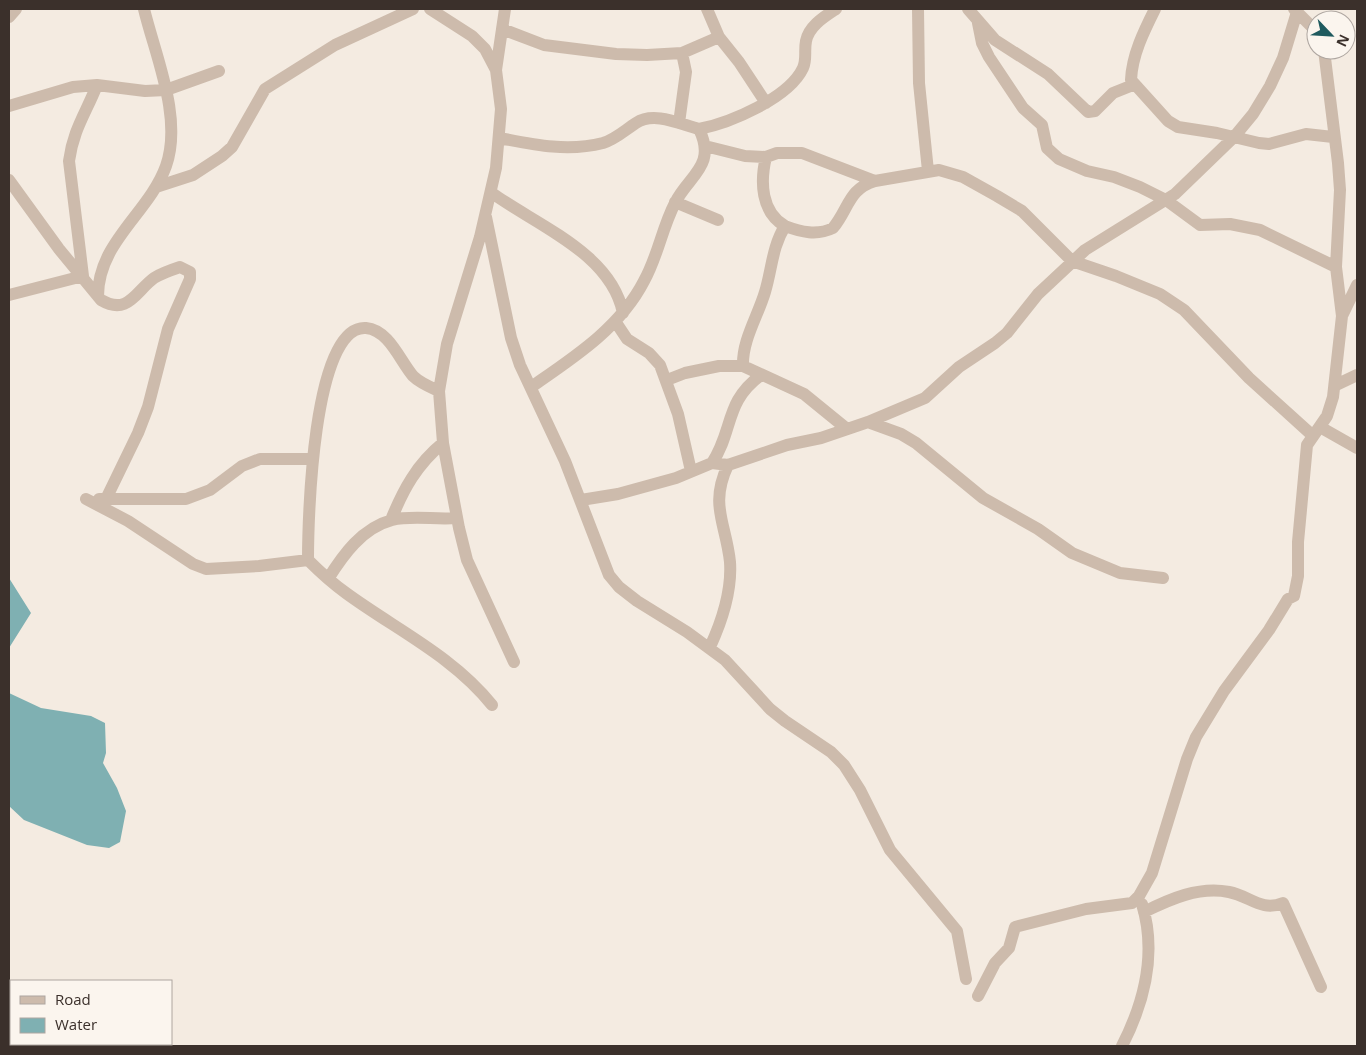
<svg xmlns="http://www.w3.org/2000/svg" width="1366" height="1055" font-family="'Open Sans',sans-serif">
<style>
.water{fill:#7fb0b2}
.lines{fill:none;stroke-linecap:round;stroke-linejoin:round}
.minor{stroke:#cdbbac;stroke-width:12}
</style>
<rect width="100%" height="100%" fill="#f4ebe1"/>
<path class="water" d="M 9,578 L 31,613 L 9,648 Z
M 9,693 L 41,708 L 91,716 L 105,723 L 106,753 L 103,763 L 117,788 L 126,811 L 120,842 L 109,848 L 87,845 L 24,820 L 9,806 Z"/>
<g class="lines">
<path class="minor" d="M 430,9 L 472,36 L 485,49 L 496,70
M 505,9 L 496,70 L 501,109 L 496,168 L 480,237 L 447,344 L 439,391 L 443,443 L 459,528 L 467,560 L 514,662
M 707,9 L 719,37 L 739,62 L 766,103
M 918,9 L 919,83 L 928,171
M 968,9 L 995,40 L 1048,74 L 1088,112 L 1095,111 L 1113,93 L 1133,85
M 1155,9 C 1144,31 1132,55 1131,80 L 1168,121 L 1178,127 L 1217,133 L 1259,143 L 1269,144 L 1306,134 L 1333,137
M 1294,9 L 1316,31
M 9,17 L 16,9
M 978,23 L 982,43 L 989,57 L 1023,108 L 1042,125 L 1047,148 L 1059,159 L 1087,171 L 1114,177 L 1140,187 L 1166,200 L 1200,225 L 1230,224 L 1260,230 L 1336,267
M 502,29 L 544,45 L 616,54 L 647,55 L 682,53 L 719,37
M 9,106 L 73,87 L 97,85 L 145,91 L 166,90 L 219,71
M 679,123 L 686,72 L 682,53
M 699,129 C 730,123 789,98 803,68 C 807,59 804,51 806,41 C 809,26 824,17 836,9
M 500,138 C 535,145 568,152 603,143 C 616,139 625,130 636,123 C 654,111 680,124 699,129 C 717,166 689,175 675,203 C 662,228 658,256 644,281 C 620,328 573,358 531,387
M 705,146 L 745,156 L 766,157 L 777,153 L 802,153 L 875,181
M 9,180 L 59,249 L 101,300 C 128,316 136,291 154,278 C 162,273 171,270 180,267 L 190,272 L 190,279 L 168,329 L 148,407 L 138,433 L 106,499
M 156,187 L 193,175 L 222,156 L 232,147 L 265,89 L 335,45 L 413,9
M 492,193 C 536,225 611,253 623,313
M 675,202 L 718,220
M 486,217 L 511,338 L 520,365 L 565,461 L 609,575 L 619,587 L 637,601 L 687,632 L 725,660 L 770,709 L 785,721 L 831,752 L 844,765 L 860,790 L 890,850 L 957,931 L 966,979
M 785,226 C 801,232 817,236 833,228 C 849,209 848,189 875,181 L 939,170 L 963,177 L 997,196 L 1022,211 L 1072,261 L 1116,276 L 1160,294 L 1184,310 L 1249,378 L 1312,435
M 9,295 L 83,276 L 69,161 C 73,130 86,113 97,85
M 98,296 C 98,242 149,213 166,166 C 183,118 155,55 144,9
M 1342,316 L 1357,285
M 615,321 L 627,339 L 649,353 L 660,365 L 678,414 L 691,471
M 743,366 C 742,340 758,316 765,292 C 772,269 772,247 785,226 C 761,212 760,182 766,157
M 667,380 L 685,373 L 719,366 L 743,366 L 804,394 L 847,429
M 1336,385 L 1357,375
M 439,391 C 430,387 420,383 413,376 C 400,361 389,330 366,328 C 312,324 308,523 308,560 C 320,572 332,583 346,593 C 395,629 453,656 492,705
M 868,422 L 901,434 L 916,443 L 983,498 L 1038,529 L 1072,553 L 1120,573 L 1163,578
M 1320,427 L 1357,448
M 712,463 C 734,430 724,402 761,375
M 86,499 L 128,521 L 193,564 L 206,569 L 259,566 L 308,560
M 99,499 L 186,499 L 210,490 L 242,466 L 260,459 L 311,459
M 581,500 L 618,494 L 676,478 L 712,463 L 728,465 L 787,445 L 821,438 L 868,422 L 925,398 L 959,367 L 995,343 L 1007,333 L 1038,294 L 1085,250 L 1175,194 L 1234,137 L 1253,114 L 1270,86 L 1283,58 L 1297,12
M 391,520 C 403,490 417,464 443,443
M 328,579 C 343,555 362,528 392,520 C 412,515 436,520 457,518
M 710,647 C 722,621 732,591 730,562 C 726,523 709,505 728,465
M 1144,912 C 1170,899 1199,886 1229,892 C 1250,896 1261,912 1283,903 L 1321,987
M 978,996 L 995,963 L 1009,948 L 1015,927 L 1086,909 L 1132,903 L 1139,896 L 1152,873 L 1187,759 L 1196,737 L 1224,691 L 1269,630 L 1288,599 L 1294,596 L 1298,576 L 1298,542 L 1307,445 L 1327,416 L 1333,397 L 1342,316 L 1336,267 L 1340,190 L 1338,163 L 1324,50
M 9,1025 L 11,1026
M 44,1044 L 47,1046
M 1122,1046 C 1144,1003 1157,953 1142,904"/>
</g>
<rect width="1366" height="1055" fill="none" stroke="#3b302b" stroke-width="20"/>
<rect x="10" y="980" width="162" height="65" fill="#fbf5ee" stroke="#aea6a0"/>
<rect x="20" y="996" width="25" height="8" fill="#cdbbac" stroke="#aea6a0"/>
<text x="55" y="1005" font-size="15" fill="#3b302b">Road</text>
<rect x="20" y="1018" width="25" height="15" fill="#7fb0b2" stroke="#aea6a0"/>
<text x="55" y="1030" font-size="15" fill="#3b302b">Water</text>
<g transform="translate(1331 35) rotate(115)"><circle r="24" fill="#fbf5ee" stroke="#aea6a0"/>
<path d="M0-4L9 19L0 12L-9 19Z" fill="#1f5a5e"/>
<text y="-8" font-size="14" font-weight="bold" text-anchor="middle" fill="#3b302b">N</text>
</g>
</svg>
